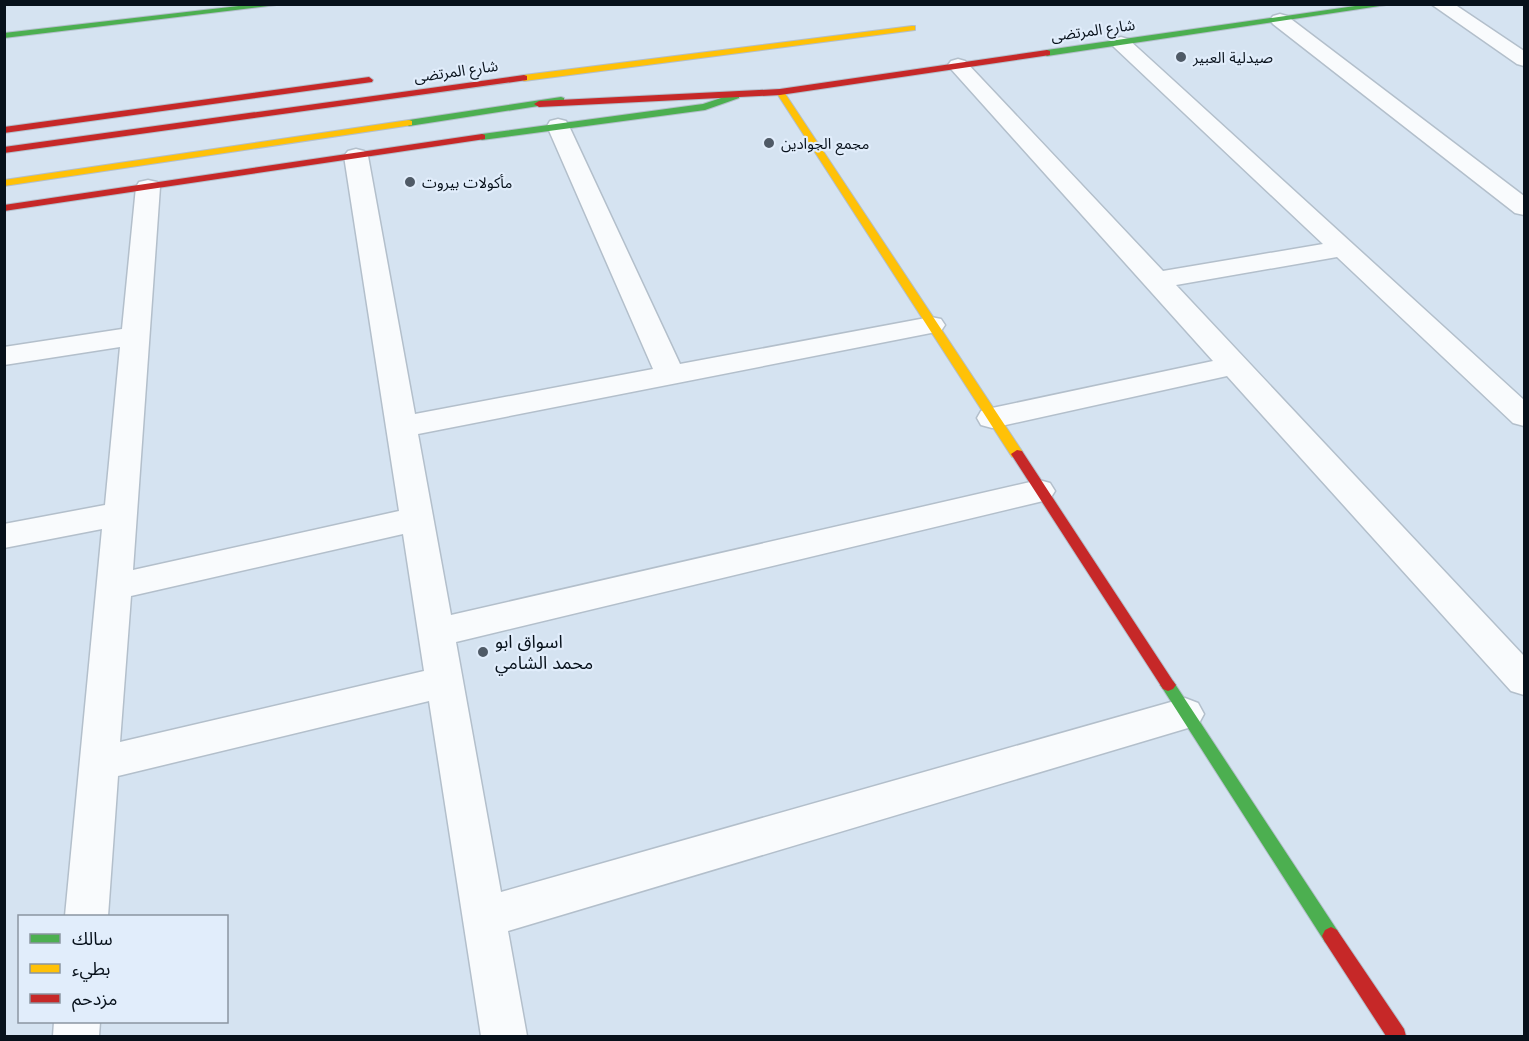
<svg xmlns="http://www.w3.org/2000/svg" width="1529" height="1041" font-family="Helvetica,'Noto Sans Arabic',sans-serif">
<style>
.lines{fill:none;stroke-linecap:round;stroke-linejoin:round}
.street-casing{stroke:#b3bfcb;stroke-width:3}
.fast-casing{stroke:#b3bfcb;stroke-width:2}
.slow-casing{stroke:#b3bfcb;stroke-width:2}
.jam-casing{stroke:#b3bfcb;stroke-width:2}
.street{fill:#f9fbfd;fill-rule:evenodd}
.fast{fill:#4caf50;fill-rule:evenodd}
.slow{fill:#ffc107;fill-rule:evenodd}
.jam{fill:#c62828;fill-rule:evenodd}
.poi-dot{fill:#4f5a66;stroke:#e1edfb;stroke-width:2}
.labels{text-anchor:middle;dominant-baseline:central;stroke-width:4.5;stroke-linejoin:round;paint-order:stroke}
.far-street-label{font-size:15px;fill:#07111b;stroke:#e1edfb}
.far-poi-label{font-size:15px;fill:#07111b;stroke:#e1edfb;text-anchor:start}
.poi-label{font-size:18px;fill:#07111b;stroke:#e1edfb;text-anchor:start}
</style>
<rect width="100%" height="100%" fill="#d5e3f1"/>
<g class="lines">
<g class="street-casing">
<path id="street" d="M 1431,4 L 1454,4 L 1524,51 L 1524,66 L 1517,64 Z
M 1280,14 L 1287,16 L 1524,196 L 1524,215 L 1515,213 L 1273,24 L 1270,20 L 1273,16 Z
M 1121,37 L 1128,39 L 1524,400 L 1524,426 L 1513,423 L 1337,257 L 1176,285 L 1524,656 L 1524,695 L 1511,691 L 1227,376 L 992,428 L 981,425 L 977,418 L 981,411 L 992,408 L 1213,361 L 951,69 L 948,65 L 951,61 L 958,59 L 965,61 L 1163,271 L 1323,244 L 1114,47 L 1111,43 L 1114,39 Z
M 558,119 L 566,121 L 569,126 L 680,364 L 931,317 L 941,319 L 945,325 L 941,331 L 931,333 L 418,434 L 451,615 L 1039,480 L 1050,483 L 1055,491 L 1050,499 L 1039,502 L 456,642 L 501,892 L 1185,698 L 1198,703 L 1204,714 L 1198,725 L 508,931 L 527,1036 L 481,1036 L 429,701 L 118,776 L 108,916 L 65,916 L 102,529 L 4,548 L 4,524 L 105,505 L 120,347 L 4,365 L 4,347 L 122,329 L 136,187 L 139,182 L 148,180 L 157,182 L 160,187 L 133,570 L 399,511 L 344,156 L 348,151 L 356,149 L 364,151 L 368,156 L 415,414 L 653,369 L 547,126 L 550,121 ZM 403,534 L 424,671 L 120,742 L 131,596 Z
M 54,1022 L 100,1022 L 99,1036 L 53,1036 Z"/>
</g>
<g class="fast-casing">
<path id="fast" d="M 256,4 L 285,4 L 4,38 L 4,33 Z
M 1369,4 L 1393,4 L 1047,56 L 1043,53 L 1047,50 Z
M 736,93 L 739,94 L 739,98 L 705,110 L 482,140 L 477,137 L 482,134 L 703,104 Z
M 561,97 L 564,98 L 564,102 L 409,126 L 404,123 L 409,120 Z
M 1168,679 L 1173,681 L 1337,930 L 1340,936 L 1337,942 L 1331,945 L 1325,942 L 1163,689 L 1160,685 L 1163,681 Z"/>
</g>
<g class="slow-casing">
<path id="slow" d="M 912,26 L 915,26 L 915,30 L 524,81 L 520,78 L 524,75 Z
M 777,90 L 784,92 L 1022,451 L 1023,454 L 1022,457 L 1012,457 L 776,92 Z
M 409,120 L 412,121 L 412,125 L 4,186 L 4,180 Z"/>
</g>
<g class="jam-casing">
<path id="jam" d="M 1047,50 L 1050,51 L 1050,55 L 780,95 L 539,107 L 534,104 L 539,101 L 780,89 Z
M 524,75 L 527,76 L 527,80 L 4,153 L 4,147 Z
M 369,77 L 373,80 L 372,82 L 4,133 L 4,127 Z
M 482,134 L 485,135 L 485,139 L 4,211 L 4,205 Z
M 1017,450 L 1022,451 L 1173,681 L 1176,685 L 1173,689 L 1168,691 L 1163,689 L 1011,454 Z
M 1331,927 L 1337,930 L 1404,1029 L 1406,1036 L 1386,1036 L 1325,942 L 1322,936 L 1325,930 Z"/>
</g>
<use href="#street" class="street"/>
<use href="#fast" class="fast"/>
<use href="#slow" class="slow"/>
<use href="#jam" class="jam"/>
</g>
<g class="poi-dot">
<circle cx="1181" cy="57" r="6"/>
<circle cx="769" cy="143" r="6"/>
<circle cx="410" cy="182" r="6"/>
<circle cx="483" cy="652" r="6"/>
</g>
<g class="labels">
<g class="far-street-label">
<text transform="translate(1093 30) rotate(-8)">شارع المرتضى</text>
<text transform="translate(456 71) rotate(-8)">شارع المرتضى</text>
</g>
<g class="far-poi-label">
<text x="1193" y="57">صيدلية العبير</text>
<text x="781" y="143">مجمع الجوادين</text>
<text x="422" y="182">مأكولات بيروت</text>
</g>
<g class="poi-label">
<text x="495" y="642">اسواق ابو<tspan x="495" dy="21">محمد الشامي</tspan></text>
</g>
</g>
<rect width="1529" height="1041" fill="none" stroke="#07111b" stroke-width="12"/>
<rect x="18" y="915" width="210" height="108" fill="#e1edfb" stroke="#8a95a1" stroke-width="1.5"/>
<rect x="30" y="934" width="30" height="9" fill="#4caf50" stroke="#8a95a1" stroke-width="1.5"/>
<text x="72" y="945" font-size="18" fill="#07111b">سالك</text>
<rect x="30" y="964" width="30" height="9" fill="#ffc107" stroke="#8a95a1" stroke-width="1.5"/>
<text x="72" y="975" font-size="18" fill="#07111b">بطيء</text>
<rect x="30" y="994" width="30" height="9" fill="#c62828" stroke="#8a95a1" stroke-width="1.5"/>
<text x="72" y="1005" font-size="18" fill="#07111b">مزدحم</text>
</svg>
